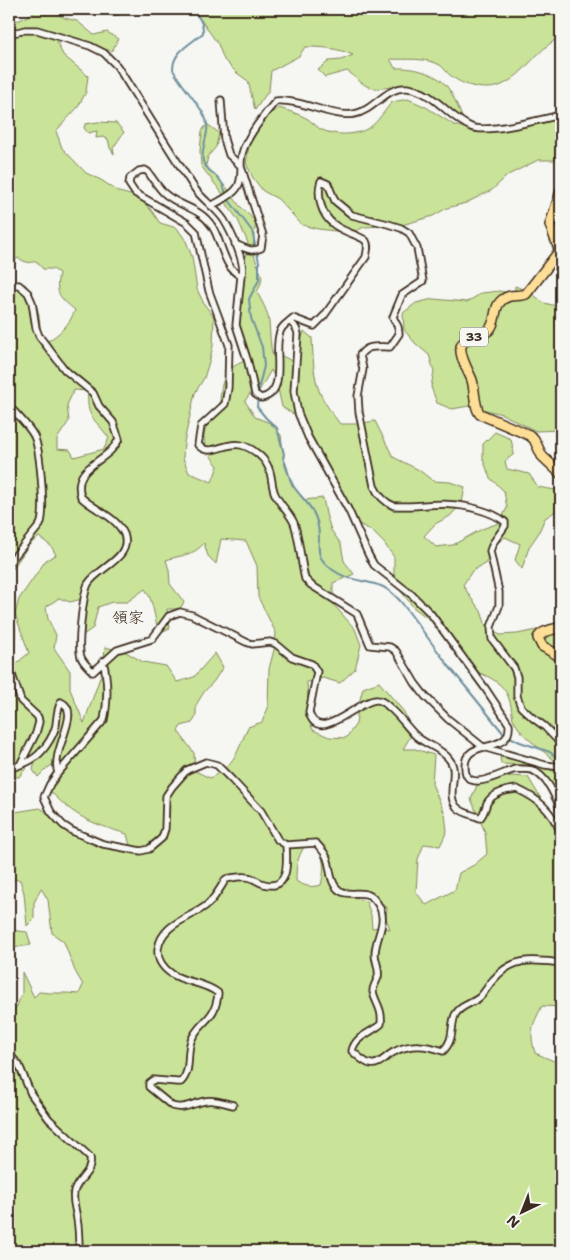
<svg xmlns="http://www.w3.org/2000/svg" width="570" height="1260" font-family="'Shantell Sans','Klee One',sans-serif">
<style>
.green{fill:#c9e399;stroke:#82865c;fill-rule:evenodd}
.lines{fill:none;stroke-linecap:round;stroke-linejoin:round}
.stream{stroke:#6f919e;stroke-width:2}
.street-casing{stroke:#3b2a1e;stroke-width:9}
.primary-casing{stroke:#3b2a1e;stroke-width:12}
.street{stroke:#f6f6f2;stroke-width:5.5}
.primary{stroke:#fdde96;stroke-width:9}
.labels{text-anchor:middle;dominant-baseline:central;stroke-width:4;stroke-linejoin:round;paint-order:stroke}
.shield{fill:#f6f6f2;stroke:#73675e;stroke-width:1}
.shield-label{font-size:12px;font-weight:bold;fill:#3b2a1e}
.quarter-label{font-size:16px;fill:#3b2a1e;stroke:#f6f6f2}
</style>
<rect width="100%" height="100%" fill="#f6f6f2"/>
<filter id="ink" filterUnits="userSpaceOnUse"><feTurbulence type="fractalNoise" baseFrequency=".02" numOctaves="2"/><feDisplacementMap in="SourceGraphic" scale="10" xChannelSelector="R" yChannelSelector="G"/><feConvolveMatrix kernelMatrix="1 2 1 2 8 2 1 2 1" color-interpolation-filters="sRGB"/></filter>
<g filter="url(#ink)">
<path class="green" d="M 40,9 L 50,10 L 65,18 L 77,21 L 94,35 L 107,32 L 118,39 L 112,51 L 82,44 L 54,31 L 44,30 L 56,40 L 63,55 L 88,76 L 86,92 L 78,107 L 56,131 L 62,148 L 86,173 L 101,180 L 119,192 L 138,197 L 151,210 L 160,223 L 177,228 L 186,241 L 192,257 L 197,289 L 204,304 L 214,317 L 213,346 L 209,362 L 204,378 L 195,393 L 184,442 L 183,458 L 189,473 L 212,482 L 218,466 C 198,441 200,431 220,407 C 220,384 223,367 248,360 L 235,316 L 241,305 L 243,266 L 248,243 L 238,220 L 228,206 L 222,193 L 201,166 L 200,151 L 202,131 L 207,124 L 219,133 L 216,147 L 208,156 L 206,166 L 227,188 L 239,205 L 256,222 C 254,233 252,248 255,258 C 260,274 266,275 257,292 C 262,302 268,311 269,322 C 270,334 270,345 273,357 L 282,356 L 294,362 L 304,331 L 312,338 C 313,355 313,377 320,393 C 325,405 333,414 340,424 L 357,424 L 375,421 L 393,457 L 419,470 L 433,481 L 450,482 L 465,487 L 462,503 L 450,516 L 435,524 L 424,536 L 436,547 L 453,545 L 482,529 L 499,523 L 507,508 L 504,491 L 490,478 L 483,459 L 483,444 L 495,432 L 511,439 L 514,454 L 505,461 L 507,469 L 529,474 L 538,487 L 561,491 L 561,508 L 545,518 L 538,534 L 529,547 L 522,569 L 515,560 L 520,544 L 505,537 L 492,547 L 486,563 L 472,571 L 463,585 L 471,598 L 481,611 L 486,626 L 500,635 L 517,634 L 561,625 L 561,767 C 549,754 530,743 520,730 C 509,715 514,717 510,702 C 505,683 489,676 473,671 L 447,632 L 414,608 L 400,590 L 394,575 L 394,557 L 384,543 L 372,531 L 357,523 L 298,417 L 282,407 L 276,380 L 271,370 L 259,391 L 251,392 L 245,401 L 255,417 L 270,423 L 281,435 L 285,466 L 292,485 L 304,500 L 323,498 L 326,514 L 331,530 L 341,544 L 344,561 L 354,574 L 333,583 L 333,604 L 355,629 L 361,645 L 355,669 L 340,683 L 323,678 L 307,682 L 308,699 L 307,715 L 313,730 L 329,737 L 346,738 L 356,724 L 358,707 L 363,688 L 379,682 L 404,712 L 413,732 L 403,749 L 415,749 L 434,755 L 432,784 L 445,814 L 447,831 L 440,846 L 424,844 L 418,859 L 416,892 L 426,905 L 455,890 L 459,873 L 474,865 L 487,854 L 485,832 L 471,799 L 478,783 L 511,776 L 528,777 L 561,832 L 561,1007 L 542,1006 C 532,1026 529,1031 535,1053 L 561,1064 L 561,1251 L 9,1251 L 9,1049 L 11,1049 L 9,1017 L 17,1006 L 22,993 L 22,972 L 34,997 L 39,992 C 53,994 65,992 79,994 L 83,985 L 75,971 L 64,942 L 52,933 L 48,900 L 41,888 L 34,903 L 34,919 L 27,926 L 24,893 L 20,880 L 9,879 L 9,813 L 40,808 L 94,841 L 130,846 L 127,834 C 91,823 76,818 49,790 L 48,780 L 58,768 L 58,761 L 46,769 L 38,777 L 33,770 L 35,762 L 30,763 L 19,777 L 9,777 L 9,635 L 13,666 L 29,653 L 15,614 L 19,599 L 46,560 L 56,555 L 51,546 L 39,537 L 29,545 L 9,574 L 9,284 L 17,286 L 25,284 C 37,299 41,317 40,336 L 46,342 C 59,335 70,324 75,310 C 59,297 55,294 59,273 L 53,269 L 43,269 L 36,261 C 29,264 25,262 18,258 L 9,265 L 9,21 L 20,20 ZM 74,390 L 88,391 C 86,419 94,417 109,438 L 104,449 L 74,457 L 70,450 L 57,449 L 57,439 L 69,421 L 67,405 ZM 221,539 L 246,541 L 257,566 L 258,597 L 276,633 L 274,650 L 269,669 L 268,708 L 262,722 L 248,727 C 237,752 236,764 210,778 L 195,771 L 194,753 L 178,731 L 181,726 L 192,723 L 196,717 L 196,705 L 204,692 L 214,681 L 223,667 L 215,653 L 194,677 L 177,682 L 166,666 L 143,662 L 126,652 L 105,647 L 103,669 L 84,723 L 70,689 L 70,671 L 54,648 L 56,635 L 48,619 L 46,607 L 59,598 L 70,602 L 82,599 L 84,619 L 79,638 L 93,628 L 98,607 L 112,602 L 127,602 L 145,589 C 154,601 154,618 159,633 L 170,628 L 167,609 L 180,609 L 184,602 L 170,584 L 169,570 L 166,560 C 180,555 194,556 204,543 L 208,556 L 216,564 ZM 313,842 C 325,855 325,869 321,885 C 311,888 304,886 296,881 C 296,865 297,859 305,845 ZM 356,892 L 369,892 L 371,898 L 378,907 L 387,907 L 386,918 L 390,929 L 380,927 L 372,928 L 371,915 L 366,901 L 357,899 Z
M 195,9 L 561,9 L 561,37 C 537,48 526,74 502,85 C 486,92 464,86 451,76 C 447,73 444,68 440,65 C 425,57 406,60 390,59 L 395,68 C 410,67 433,72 444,83 C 453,92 458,108 463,119 C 447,110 433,91 415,86 C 400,82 382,92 369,87 C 361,84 354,75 347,71 L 325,77 L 318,70 L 329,61 L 341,60 L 353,55 C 337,48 323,47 305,47 L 299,56 L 271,71 L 269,90 L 255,110 L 248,81 L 237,73 L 224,60 L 218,44 L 198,16 Z
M 408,99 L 426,107 L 454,125 L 472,130 L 488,132 L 517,122 L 561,115 L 561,165 L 556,160 L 538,160 L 508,175 L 492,190 L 466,203 L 447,208 L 433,216 L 402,225 L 364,227 L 352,233 L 318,229 L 302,225 L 278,199 L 263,191 L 253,178 L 246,163 L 249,146 L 266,116 L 279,108 C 289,111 299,114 308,119 C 312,122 316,126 320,129 C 334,136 355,136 369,128 C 378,122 385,110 392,102 Z
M 98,122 L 116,123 L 124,132 L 113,148 L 114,154 L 110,148 L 108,139 L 103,137 L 96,138 L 97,131 L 88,133 L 84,128 L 85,124 Z
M 515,286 L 530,292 L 544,303 L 561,307 L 561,430 L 536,431 L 502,414 L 469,406 L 452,409 L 437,403 L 431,387 L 434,371 L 429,355 L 415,343 L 404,330 L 403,313 L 416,303 L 433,299 L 467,302 L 482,293 L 499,291 L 515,294 Z
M 500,757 L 544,766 L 552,771 L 561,768 L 561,815 L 553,801 L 549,790 L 541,781 L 535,769 L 525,765 L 501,764 Z
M 9,930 L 27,932 L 31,945 L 12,948 L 15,958 L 9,963 Z"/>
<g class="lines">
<path class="stream" d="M 95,9 C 109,17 118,17 132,9
M 191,9 C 198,16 204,22 203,33 C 191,44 173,51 173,69 C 173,74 199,105 203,113 C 214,132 200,142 203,161 C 205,170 215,173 220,180 C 223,184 225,190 226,194
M 228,199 L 252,231 L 259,262 L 259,280 L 249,299 L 251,318 L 262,347 L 264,366 L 259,386 L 257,407 L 266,418 L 277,428 L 284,454 L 283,458 C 288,467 288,478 294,487 C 303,500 315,508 318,526 C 322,547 311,554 333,570 C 347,581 366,580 381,586 C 389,589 396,596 402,603 L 448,665 L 504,734 L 520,742 L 550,752 L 561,762
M 561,773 C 557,779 557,786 561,793"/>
<g class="street-casing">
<path id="street" d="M 9,34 L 25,30 L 37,30 L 90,46 L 104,53 L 117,66 C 143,107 168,148 195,189 C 203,200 216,208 224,220 C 230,230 248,266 241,276 L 236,325 L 248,362 L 255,394 L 261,398 C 289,393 272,350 280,332 C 282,325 288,323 293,318 L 314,326 L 324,316 L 366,257 C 367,251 369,246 366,241 C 363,238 359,237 355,235 C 339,229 326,223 321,205 C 319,197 318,189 321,181 L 328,184 L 335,201 L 352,215 L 388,224 L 401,228 L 409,233 L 417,248 L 423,281 L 402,295 L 393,317 L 398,327 L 399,334 L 390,347 C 378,347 368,344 360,355 L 363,369 L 358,396 L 359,412 L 374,486 C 378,495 384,502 394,506 C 424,507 446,500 477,509 C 488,512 497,515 505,522 L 505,526 L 493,543 L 490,551 L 499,592 L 499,606 L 491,627 L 492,639 L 514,668 L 517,677 L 517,696 L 521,707 L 533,718 L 544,726 L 561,744
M 221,100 L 224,139 L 229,155 L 241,166 L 263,235 L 261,248 C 251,253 245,248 235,244
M 211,206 C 219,201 232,196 237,188 C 244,178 239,165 242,154 C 245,139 266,112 276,101 C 302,99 332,118 354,114 C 374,111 386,86 407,88 C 434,91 448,117 471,127 C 488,134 542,119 561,115
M 241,276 C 223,268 222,241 212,226 C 200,207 179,207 164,193 C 158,187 153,179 148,172 L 145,170 L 139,171 L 130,178 L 129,184 L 135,193 L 187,223 L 196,232 L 209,291 L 229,345 L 228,388 L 225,404 L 201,426 L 198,445 C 211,458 225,441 241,445 C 253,448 267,459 270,472 C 272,479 272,488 275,494 C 280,505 289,512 294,523 C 299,537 301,563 305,579 L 311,585 L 357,614 L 370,645 L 390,647 L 396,651 L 415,683 L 425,696 L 448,719 L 483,747 L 545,765 L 561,767
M 9,285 L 19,285 L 28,293 L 32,302 L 36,328 L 39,336 L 65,370 L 93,393 L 99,406 L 113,422 L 119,439 C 108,463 71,465 81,497 C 94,510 116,516 124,534 C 133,558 97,568 88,584 C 83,595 77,646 81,657 C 83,663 89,667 93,672 L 117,650 L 152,639 L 169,616 L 180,612 L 192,615 L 246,642 L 252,644 L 270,642 L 276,644 L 292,657 L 312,664 L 317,672 L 309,712 C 318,747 360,698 377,700 C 381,700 386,704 389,707 C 399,715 406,726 415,735 C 425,745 440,747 449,759 C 461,773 443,797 459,809 C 464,813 473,815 480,818 C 484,814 485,809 487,803 C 493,793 506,790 517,789 C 539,799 551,810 561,833
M 289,322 C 295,324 297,329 298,334 L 294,391 L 298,413 L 308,437 L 349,511 L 368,554 L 374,565 L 412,595 L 431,614 L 485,688 L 509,724 C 512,757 464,736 465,767 C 465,796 504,771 516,769 C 521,769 527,769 532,770 C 547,776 555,796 561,810
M 9,406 C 17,415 28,425 34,436 C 40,449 46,513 40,525 L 9,563
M 9,616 L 11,629 L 10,669 L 21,701 L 38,717 L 39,722 L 36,733 L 20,765
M 103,661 C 108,679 108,702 104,720 L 58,773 L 50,784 L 44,797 L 51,812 L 63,825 L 72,831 L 103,844 L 141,851 L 149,849 L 162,838 L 165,829 L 166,796 L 172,787 L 187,770 L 206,762 L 217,765 L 232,780 L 261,811 L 278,840 L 286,845 L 316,843 C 320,848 325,852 327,858 C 331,868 329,879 336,887 C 345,900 364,887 374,899 C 392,919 375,935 375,954 C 375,962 380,968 378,977 C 377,981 373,986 373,991 C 374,1001 383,1008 381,1024 C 371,1033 355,1036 352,1051 C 357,1055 364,1063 371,1064 C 379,1066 387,1055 394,1052 C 411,1043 426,1045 443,1051 C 455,1039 450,1028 455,1015 C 460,1005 472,1004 480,997 C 485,992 489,984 494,979 C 514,956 533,960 561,963
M 9,769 C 16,766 25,764 31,760 C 42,754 53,738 56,725 C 57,717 57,709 61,702 C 83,712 50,750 58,773
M 9,1054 L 19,1065 L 31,1094 L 49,1119 L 90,1157 C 93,1174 78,1177 74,1192 C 72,1201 76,1210 77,1219 C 79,1230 79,1241 79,1251
M 233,1105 C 224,1103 214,1099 205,1101 C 193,1103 184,1110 172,1106 L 149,1087 L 149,1083 L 153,1080 L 177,1082 L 181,1082 C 192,1070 186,1055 191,1041 C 199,1020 216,1021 218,993 C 204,982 186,983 172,974 C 163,968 157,960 158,949 C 162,922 191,919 208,904 C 216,897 220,888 226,879 C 232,878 239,876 246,877 C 253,877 257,882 264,884 C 290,891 287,861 286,845"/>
</g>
<g class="primary-casing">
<path id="primary" d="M 561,191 L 550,225 L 559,249 L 558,253 L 526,294 C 521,296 515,295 510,296 C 490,302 499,320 489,330 C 482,337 468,335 462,344 C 457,353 469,372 472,380 C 475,390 474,407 480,414 L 529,435 L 534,439 L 542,456 L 561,474
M 561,627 C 553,630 542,630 538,638 L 542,646 L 561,657"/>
</g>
<use href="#street" class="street"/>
<use href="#primary" class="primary"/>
</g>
</g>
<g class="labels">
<rect class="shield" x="460" y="327.5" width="28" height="19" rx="4"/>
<g class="shield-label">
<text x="474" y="337">33</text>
</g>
<g class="quarter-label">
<text x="128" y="617">領家</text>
</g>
</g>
<rect width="570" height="1260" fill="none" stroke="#f6f6f2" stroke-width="30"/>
<rect x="15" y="15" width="540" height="1230" fill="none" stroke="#3b2a1e" stroke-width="2" filter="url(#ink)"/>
<g transform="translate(522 1212) rotate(223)" stroke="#f6f6f2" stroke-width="4" paint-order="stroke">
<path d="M0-4L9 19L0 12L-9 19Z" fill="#3b2a1e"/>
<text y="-8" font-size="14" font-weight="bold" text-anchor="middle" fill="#3b2a1e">N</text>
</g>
</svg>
